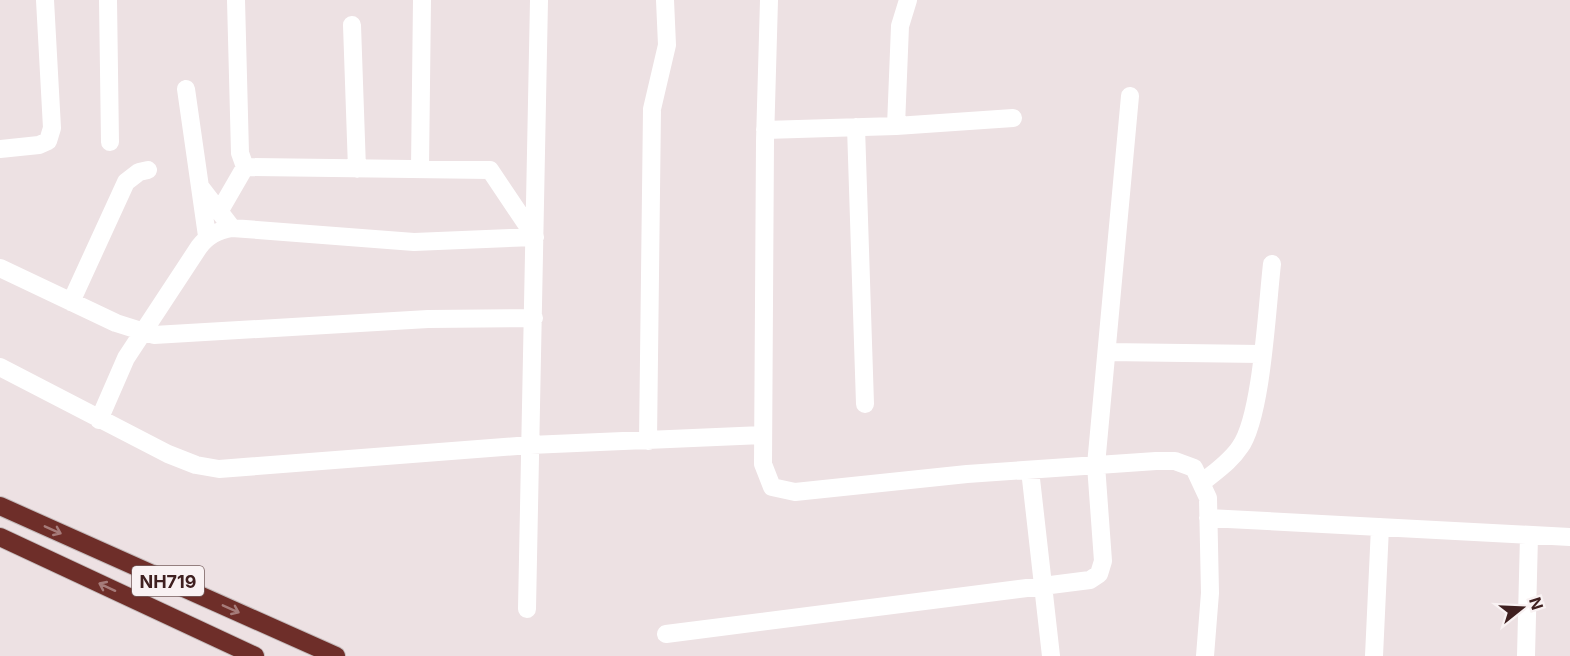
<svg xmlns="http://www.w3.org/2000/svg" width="1570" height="656" font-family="Inter,sans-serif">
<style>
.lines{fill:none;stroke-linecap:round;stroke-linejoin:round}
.highway-casing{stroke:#c5bcbc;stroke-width:20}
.minor{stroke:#fff;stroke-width:18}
.highway{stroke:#6e2e29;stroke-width:18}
.oneway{stroke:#a67c7a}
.labels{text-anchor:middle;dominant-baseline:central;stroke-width:4.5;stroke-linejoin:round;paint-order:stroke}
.shield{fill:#f9f2f3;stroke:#775f5f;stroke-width:1.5}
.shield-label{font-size:18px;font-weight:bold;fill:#3f2020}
</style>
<rect width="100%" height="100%" fill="#ede1e3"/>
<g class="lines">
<g class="highway-casing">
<path id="highway" d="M 0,506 L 336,656
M 0,537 L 255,656"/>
</g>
<path class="minor" d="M 108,0 L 110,142
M 236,0 L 240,153 L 245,167 L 490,170 L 535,237
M 769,0 L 765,141 L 763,464 L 772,487 L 795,492 L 967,474 L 1156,461 L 1175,461 L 1194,468 L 1208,498 L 1210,593 L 1205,656
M 352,25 L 357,169
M 186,89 L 207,236
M 896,126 L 900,26 L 908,0
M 856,127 L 865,404
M 765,130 L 896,126 L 1013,118
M 0,149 L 39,145 L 48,141 L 52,128 L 45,0
M 420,168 L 422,0
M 202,189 L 232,228
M 219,212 L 245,167
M 0,268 L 116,323 L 154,335 L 428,319 L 534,318
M 71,302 L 126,182 L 139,172 L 148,170
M 1107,352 L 1261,354
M 0,367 L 168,454 L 196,465 L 219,469 L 530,445 L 763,435
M 99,420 L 126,358 L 199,247 C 208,235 217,231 232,228 L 414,242 L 535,237
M 648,441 L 652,109 L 667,45 L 665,0
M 1030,470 L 1051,656
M 1203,482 C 1216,471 1231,461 1240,447 C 1262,417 1267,306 1272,264
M 1208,518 L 1570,537
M 527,609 L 539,0
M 666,634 L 1090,580 L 1099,574 L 1103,561 L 1096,465 L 1130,96
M 1374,656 L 1380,527
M 1526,656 L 1529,536"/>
<use href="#highway" class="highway"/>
</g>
<defs><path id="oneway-shaft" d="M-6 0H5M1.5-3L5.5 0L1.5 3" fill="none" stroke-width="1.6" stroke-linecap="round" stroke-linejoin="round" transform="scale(1.5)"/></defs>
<g class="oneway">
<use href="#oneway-shaft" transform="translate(53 530) rotate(24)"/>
<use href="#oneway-shaft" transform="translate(107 587) rotate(-155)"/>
<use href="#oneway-shaft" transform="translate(231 609) rotate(24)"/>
</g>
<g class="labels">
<rect class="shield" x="132" y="566" width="72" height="30" rx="4.5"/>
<g class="shield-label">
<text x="168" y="581">NH719</text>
</g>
</g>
<g transform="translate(1522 608) rotate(72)" stroke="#f9f2f3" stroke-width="4.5" paint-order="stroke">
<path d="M0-4.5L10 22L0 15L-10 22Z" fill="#3f2020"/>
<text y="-9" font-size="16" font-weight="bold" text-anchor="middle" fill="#3f2020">N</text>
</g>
</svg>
